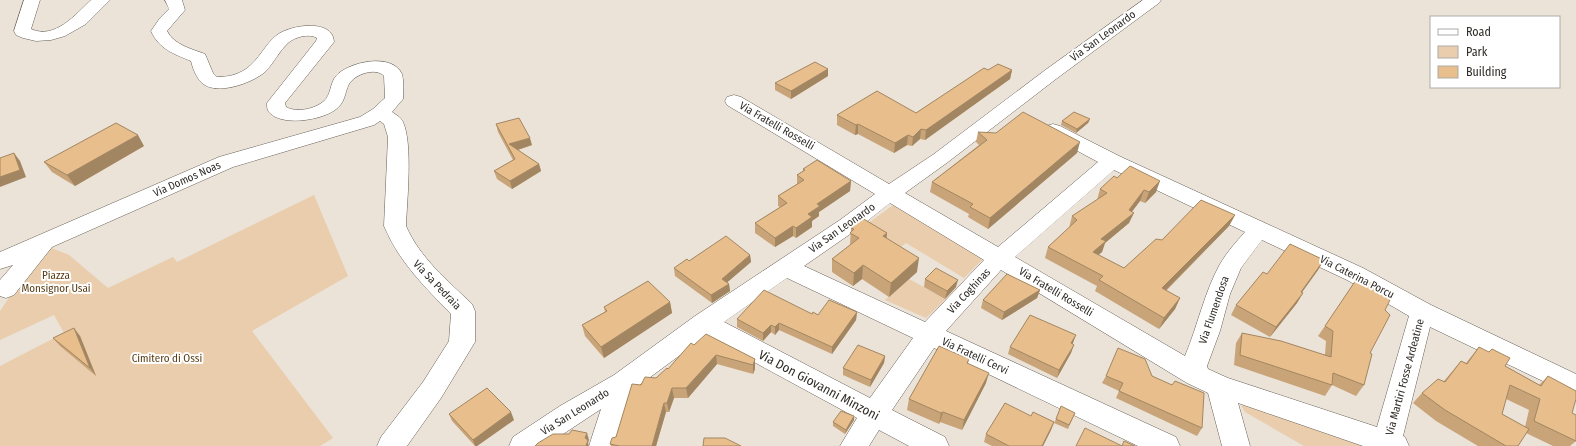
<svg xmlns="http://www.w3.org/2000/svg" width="1576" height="446" font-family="'Fira Sans Condensed',sans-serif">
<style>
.green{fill:#e9cdac}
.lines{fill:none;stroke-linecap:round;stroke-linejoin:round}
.minor-casing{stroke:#665f56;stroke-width:1}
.minor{fill:#fff;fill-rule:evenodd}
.wall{fill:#c8a478;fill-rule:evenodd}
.shaded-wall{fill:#a28662}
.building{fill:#e8bf8c;stroke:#a28662}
.labels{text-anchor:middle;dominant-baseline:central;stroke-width:4;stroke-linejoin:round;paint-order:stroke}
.street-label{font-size:11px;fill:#2f2c28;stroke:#fff}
.park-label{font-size:11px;fill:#583c14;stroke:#fff}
.near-street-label{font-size:13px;fill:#2f2c28;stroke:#fff}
</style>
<rect width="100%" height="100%" fill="#ebe2d8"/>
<path class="green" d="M 314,195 L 348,276 L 252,331 L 333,438 L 320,446 L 0,446 L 0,366 L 64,333 L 54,315 L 0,340 L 0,311 L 36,258 L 49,247 L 69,255 L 108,288 L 173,257 L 177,262 Z
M 896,203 L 984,258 L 964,278 L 906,243 L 897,250 L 860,229 Z
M 909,279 L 946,299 L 926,318 L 885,300 Z
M 1242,405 L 1244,405 L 1368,446 L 1304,446 L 1245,412 L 1242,407 Z"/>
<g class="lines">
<g class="minor-casing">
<path id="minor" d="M 24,0 L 40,0 L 31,29 C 55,40 76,14 91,0 L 110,0 L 86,24 L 65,36 L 51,40 L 36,41 L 23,38 L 16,35 L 14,31 Z
M 165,0 L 182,0 L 185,10 L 167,31 C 174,45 192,49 205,54 L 213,73 L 217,77 C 228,77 237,75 246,69 C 259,60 266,43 277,35 C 290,25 333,18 334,42 L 285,103 L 286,107 C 297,113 315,109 324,101 C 331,95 330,83 336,76 C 348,62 392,52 402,74 C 404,81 403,92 403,99 L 392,112 C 396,115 401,117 403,122 C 413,144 407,200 406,226 C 420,258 447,280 472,304 L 475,311 L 475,342 L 441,398 L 407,446 L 377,446 L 381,437 L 423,382 L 449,341 L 451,314 C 424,286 399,262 384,226 L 388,137 L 384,124 L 380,121 L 374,125 L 233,167 L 52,247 L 14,295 L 6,298 L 0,296 L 0,280 L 13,265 L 0,269 L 0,252 L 219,157 L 360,117 L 373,109 L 385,98 L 384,76 C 376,67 355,74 349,84 C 344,94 346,102 335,110 C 321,120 285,126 271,114 C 267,111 267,107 267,103 L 316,41 L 317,38 C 309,33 295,37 288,43 C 279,51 274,63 265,72 C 252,83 217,96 202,83 C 196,77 193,69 191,61 C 174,54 159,49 151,31 L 160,18 L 169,9 Z
M 1143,0 L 1161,0 L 1159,3 L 1056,79 L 948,162 L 905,193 L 998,247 L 1098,162 L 1046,134 L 1043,130 L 1046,126 L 1053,124 L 1060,126 L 1119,156 L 1363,268 L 1431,305 L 1576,374 L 1576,397 L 1430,327 L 1403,436 L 1405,437 L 1409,446 L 1363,446 L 1238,403 L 1250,446 L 1222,446 L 1208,393 L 1187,383 L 1001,270 L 946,331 L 1176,437 L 1180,446 L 1138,446 L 934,348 L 892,410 L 945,437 L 949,446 L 909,446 L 879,430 L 869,446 L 840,446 L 857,418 L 706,336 L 634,389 L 617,446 L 589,446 L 601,409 L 545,446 L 509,446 L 513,437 L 560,406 L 614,375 L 695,316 L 840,220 L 875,194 L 727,105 L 725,101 L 727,97 L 734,95 L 741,97 L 889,184 L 934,154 L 1044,71 ZM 1114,170 L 1245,232 C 1236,242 1227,252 1220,264 C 1204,293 1198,325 1185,356 L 1015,257 ZM 890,203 L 984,260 L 925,322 L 804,266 L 856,230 ZM 1262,240 L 1347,280 L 1409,316 L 1377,427 L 1228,378 L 1208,369 L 1207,366 L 1220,331 L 1230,294 L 1241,268 ZM 787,278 L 913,338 L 870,398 L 724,322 Z"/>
</g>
<use href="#minor" class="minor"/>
</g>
<path class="wall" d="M 828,69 L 828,76 L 791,99 L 775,90 L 775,83 Z
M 988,70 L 1012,70 L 1010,79 L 925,140 L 920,139 L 912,146 L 907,145 L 894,153 L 858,134 L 855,135 L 837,125 L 837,115 L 916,113 Z
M 1090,119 L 1088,123 L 1076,133 L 1061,125 L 1062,121 Z
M 496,124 L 532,145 L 518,150 L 539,164 L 541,171 L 512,189 L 497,179 L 494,171 L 513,160 L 498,132 Z
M 978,132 L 1077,153 L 988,229 L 968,217 L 969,214 L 930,192 L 932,182 L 979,145 L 976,142 Z
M 144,146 L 75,186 L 52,172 L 44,162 Z
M 803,169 L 851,181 L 850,191 L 819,212 L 819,216 L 812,221 L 812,227 L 796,238 L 793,236 L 775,247 L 755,233 L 755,223 L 780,207 L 778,206 L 778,196 L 797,184 L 797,175 L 803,171 Z
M 1117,178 L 1156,192 L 1145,203 L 1140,201 L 1132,211 L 1129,223 L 1105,243 L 1102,252 L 1098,255 L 1124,268 L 1162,240 L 1235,215 L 1229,226 L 1166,291 L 1180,298 L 1175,309 L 1159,329 L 1095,291 L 1097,286 L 1045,258 L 1048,247 L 1069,228 L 1072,216 L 1097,200 L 1100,189 Z
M 851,228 L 887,239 L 917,272 L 889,297 L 862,279 L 853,286 L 832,272 L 832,259 L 850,245 Z
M 750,255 L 751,262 L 727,282 L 729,284 L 730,291 L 712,303 L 675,276 L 674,268 L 689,261 Z
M 1324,260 L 1318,270 L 1302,292 L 1303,293 L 1297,303 L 1270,337 L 1231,315 L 1236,305 L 1267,274 Z
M 925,279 L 956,287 L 945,299 L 924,287 Z
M 1040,290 L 1037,298 L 1002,320 L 981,308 L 983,300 Z
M 670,302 L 672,313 L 604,358 L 585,336 L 582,325 L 605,312 L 604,307 Z
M 1385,310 L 1370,353 L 1364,385 L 1356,396 L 1332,385 L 1325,396 L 1234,365 L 1236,343 L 1242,333 L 1325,355 L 1326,341 L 1318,336 L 1325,326 Z
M 857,312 L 856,320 L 832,354 L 779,330 L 775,335 L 771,332 L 763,341 L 737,327 L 737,319 L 812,314 L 818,315 Z
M 80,336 L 96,376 L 60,346 L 53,338 Z
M 1073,343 L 1071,353 L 1057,378 L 1008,354 L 1010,347 Z
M 694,345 L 755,359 L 755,369 L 753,374 L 717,364 L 688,398 L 674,398 L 669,412 L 666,412 L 656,446 L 611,446 L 610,444 L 616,437 L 641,385 L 656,378 L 668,369 Z
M 1479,347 L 1505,366 L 1539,385 L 1548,376 L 1572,413 L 1576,441 L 1570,446 L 1553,446 L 1526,433 L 1518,446 L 1478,446 L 1436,421 L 1413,403 L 1422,393 L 1444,381 L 1461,361 L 1466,363 ZM 1506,399 L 1529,410 L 1525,427 L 1502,414 Z
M 885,356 L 884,363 L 870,387 L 843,375 L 843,368 Z
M 969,359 L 968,363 L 986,383 L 962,430 L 940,422 L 939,424 L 907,410 L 909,399 Z
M 1106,376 L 1152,376 L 1202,428 L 1197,436 L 1116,398 L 1119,391 L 1102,383 Z
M 1075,413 L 1068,429 L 1054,423 L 1056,419 Z
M 449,414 L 514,420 L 477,446 L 475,446 L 452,421 Z
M 1031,416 L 1054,422 L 1051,430 L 1043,446 L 992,446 L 984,442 L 986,434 Z
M 854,420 L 845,434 L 833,426 L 833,422 Z"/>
<path class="shaded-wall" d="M 828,69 L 828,76 L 791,99 L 791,91 Z
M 1012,70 L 1010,79 L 925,140 L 926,130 Z
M 1090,119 L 1088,123 L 1076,133 L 1077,129 Z
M 858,124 L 858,134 L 855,135 L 856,125 Z
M 921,129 L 920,139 L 912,146 L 913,137 Z
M 138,135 L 144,146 L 75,186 L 67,175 Z
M 908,135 L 907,145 L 894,153 L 895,143 Z
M 530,138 L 532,145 L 511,152 L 509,144 Z
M 1080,142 L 1077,153 L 988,229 L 990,218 Z
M 14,153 L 20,161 L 26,177 L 0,187 L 0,177 Z
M 539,164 L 541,171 L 512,189 L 510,181 Z
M 851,181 L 850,191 L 819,212 L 819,216 L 812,221 L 812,227 L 796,238 L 796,228 L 817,204 Z
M 1160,181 L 1156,192 L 1145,203 L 1149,192 Z
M 1144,190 L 1140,201 L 1128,217 L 1134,213 L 1129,223 L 1105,243 L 1102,252 L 1089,263 L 1093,252 L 1101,239 L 1129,210 Z
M 1235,215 L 1229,226 L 1157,299 L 1162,288 Z
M 793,226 L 793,236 L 775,247 L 775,238 Z
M 887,233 L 886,247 L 883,236 Z
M 750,255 L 751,262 L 723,286 L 722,279 Z
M 919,258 L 917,272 L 889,297 L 891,283 Z
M 1324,260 L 1318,270 L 1295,302 L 1301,292 Z
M 863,265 L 862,279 L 853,286 L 854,273 Z
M 958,280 L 956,287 L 945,299 L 947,291 Z
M 729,284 L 730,291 L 712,303 L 711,295 Z
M 1040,290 L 1037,298 L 1002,320 L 1004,312 Z
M 1303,293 L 1297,303 L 1270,337 L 1276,327 Z
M 1180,298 L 1175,309 L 1159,329 L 1164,318 Z
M 670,302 L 672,313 L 604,358 L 601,347 Z
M 857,312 L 856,320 L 832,354 L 832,347 Z
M 779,323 L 779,330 L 775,335 L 775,327 Z
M 771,325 L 771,332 L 763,341 L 763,333 Z
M 74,328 L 80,336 L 96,376 L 90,368 Z
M 1076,335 L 1073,343 L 1068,351 L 1071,343 Z
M 1074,345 L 1071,353 L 1057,378 L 1059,370 Z
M 716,355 L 717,364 L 688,398 L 686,388 Z
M 885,356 L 884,363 L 870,387 L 871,380 Z
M 755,359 L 755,369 L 753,374 L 753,365 Z
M 989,373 L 986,383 L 962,430 L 964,420 Z
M 672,388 L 674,398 L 669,412 L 667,403 Z
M 664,403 L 666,412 L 656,446 L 652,446 Z
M 511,412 L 514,420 L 477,446 L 475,446 L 473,440 Z
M 943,412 L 940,422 L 939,424 L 941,413 Z
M 854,416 L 854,420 L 845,434 L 846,430 Z
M 1054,422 L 1051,430 L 1043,446 L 1042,446 Z
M 587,433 L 589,440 L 588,443 L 589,446 L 586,446 L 585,438 Z"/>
<path class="building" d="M 815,62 L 828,69 L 791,91 L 775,83 Z
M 998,64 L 1012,70 L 926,130 L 921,129 L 913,137 L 908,135 L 895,143 L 858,124 L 856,125 L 837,115 L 877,91 L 916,113 L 984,68 L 988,70 Z
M 1023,112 L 1080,142 L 990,218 L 970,207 L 973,204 L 932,182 L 987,140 L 978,132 L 996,133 Z
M 1074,112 L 1090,119 L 1077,129 L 1062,121 Z
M 519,118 L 530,138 L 509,144 L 539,164 L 510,181 L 494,171 L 515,159 L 496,124 Z
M 116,123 L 138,135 L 67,175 L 44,162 Z
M 14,153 L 20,170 L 0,177 L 0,158 Z
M 817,160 L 851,181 L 817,204 L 820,206 L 808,214 L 812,217 L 796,228 L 793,226 L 775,238 L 755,223 L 787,203 L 778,196 L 804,180 L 797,175 L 805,170 L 803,169 Z
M 1130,166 L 1160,181 L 1149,192 L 1144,190 L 1129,210 L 1134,213 L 1101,239 L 1106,241 L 1093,252 L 1124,268 L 1156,239 L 1162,240 L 1201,200 L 1235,215 L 1162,288 L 1180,298 L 1164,318 L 1099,280 L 1103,276 L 1048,247 L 1077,220 L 1072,216 L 1107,193 L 1100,189 L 1114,176 L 1117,178 Z
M 862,218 L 887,233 L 883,236 L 919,258 L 891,283 L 863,265 L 854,273 L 832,259 L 859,238 L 850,233 L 854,229 L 851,228 Z
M 726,236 L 750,255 L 722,279 L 729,284 L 711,295 L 674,268 L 687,259 L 689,261 Z
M 1290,244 L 1324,260 L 1301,292 L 1303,293 L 1276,327 L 1236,305 L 1263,272 L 1267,274 Z
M 936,268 L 958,280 L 947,291 L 925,279 Z
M 1007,274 L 1040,290 L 1004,312 L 983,300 Z
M 1358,277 L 1393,294 L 1385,310 L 1390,315 L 1370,353 L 1372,354 L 1364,385 L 1333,373 L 1332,385 L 1240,355 L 1242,333 L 1281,341 L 1331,357 L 1333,331 L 1325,326 Z
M 648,281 L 670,302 L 601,347 L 582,325 L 607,311 L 604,307 Z
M 764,290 L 812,314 L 813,312 L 818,315 L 829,300 L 857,312 L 832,347 L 779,323 L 775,327 L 771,325 L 763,333 L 737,319 Z
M 1030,315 L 1076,335 L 1071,343 L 1074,345 L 1059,370 L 1010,347 Z
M 74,328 L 90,368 L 53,338 Z
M 706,334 L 755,359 L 753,365 L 716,355 L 686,388 L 672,388 L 667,403 L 664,403 L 652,446 L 618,446 L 619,446 L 610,444 L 612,438 L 616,437 L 632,384 L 641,385 L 645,377 L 656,378 L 667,368 L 668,369 L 691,343 L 694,345 Z
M 858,345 L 885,356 L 871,380 L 843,368 Z
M 939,346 L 969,359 L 967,363 L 989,373 L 964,420 L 943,412 L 941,413 L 909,399 Z
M 1479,347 L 1489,352 L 1492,349 L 1510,358 L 1505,366 L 1541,386 L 1548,376 L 1576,391 L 1576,399 L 1572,413 L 1576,415 L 1576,441 L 1534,421 L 1540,399 L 1510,385 L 1502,414 L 1529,429 L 1518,446 L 1506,446 L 1445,410 L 1422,393 L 1438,379 L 1445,382 L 1461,361 L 1467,364 Z
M 1118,348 L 1145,359 L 1152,376 L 1172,385 L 1175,381 L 1204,393 L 1202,428 L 1119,391 L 1123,383 L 1106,376 Z
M 487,388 L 511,412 L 473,440 L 449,414 Z
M 1005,403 L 1031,416 L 1033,412 L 1054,422 L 1042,446 L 1009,446 L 986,434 Z
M 1061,406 L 1075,413 L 1069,425 L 1056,419 Z
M 841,411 L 854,416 L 846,430 L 833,422 Z
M 1085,428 L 1122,446 L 1124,441 L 1135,446 L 1076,446 Z
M 572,430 L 587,433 L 585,438 L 588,440 L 586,446 L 535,446 L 538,443 L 553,434 L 569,434 Z
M 704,438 L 725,438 L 741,446 L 703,446 Z"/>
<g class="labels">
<g class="street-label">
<text transform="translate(1103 36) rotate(-36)">Via San Leonardo</text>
<text transform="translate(777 126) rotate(30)">Via Fratelli Rosselli</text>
<text transform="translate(187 179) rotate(-24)">Via Domos Noas</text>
<text transform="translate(842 228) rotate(-35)">Via San Leonardo</text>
<text transform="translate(1357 277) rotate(27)">Via Caterina Porcu</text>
<text transform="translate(437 285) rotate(46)">Via Sa Pedraia</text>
<text transform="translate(969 291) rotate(-47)">Via Coghinas</text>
<text transform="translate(1056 292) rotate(31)">Via Fratelli Rosselli</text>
<text transform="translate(1214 310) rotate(-71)">Via Flumendosa</text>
<text transform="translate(975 356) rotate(25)">Via Fratelli Cervi</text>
<text transform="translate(1405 377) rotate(-75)">Via Martiri Fosse Ardeatine</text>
<text transform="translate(575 412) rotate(-32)">Via San Leonardo</text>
</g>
<g class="park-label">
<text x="56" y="275">Piazza<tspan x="56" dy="13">Monsignor Usai</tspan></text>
<text x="167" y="358">Cimitero di Ossi</text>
</g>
<g class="near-street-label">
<text transform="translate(819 385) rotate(28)">Via Don Giovanni Minzoni</text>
</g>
</g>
<rect x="1430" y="16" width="130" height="72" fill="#ffffff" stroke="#acaba9"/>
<rect x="1438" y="29" width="20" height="6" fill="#ffffff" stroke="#acaba9"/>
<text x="1466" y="36" font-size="12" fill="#2f2c28">Road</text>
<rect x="1438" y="46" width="20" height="12" fill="#e9cdac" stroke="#acaba9"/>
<text x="1466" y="56" font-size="12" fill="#2f2c28">Park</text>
<rect x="1438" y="66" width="20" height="12" fill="#e8bf8c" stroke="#acaba9"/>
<text x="1466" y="76" font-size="12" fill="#2f2c28">Building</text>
</svg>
